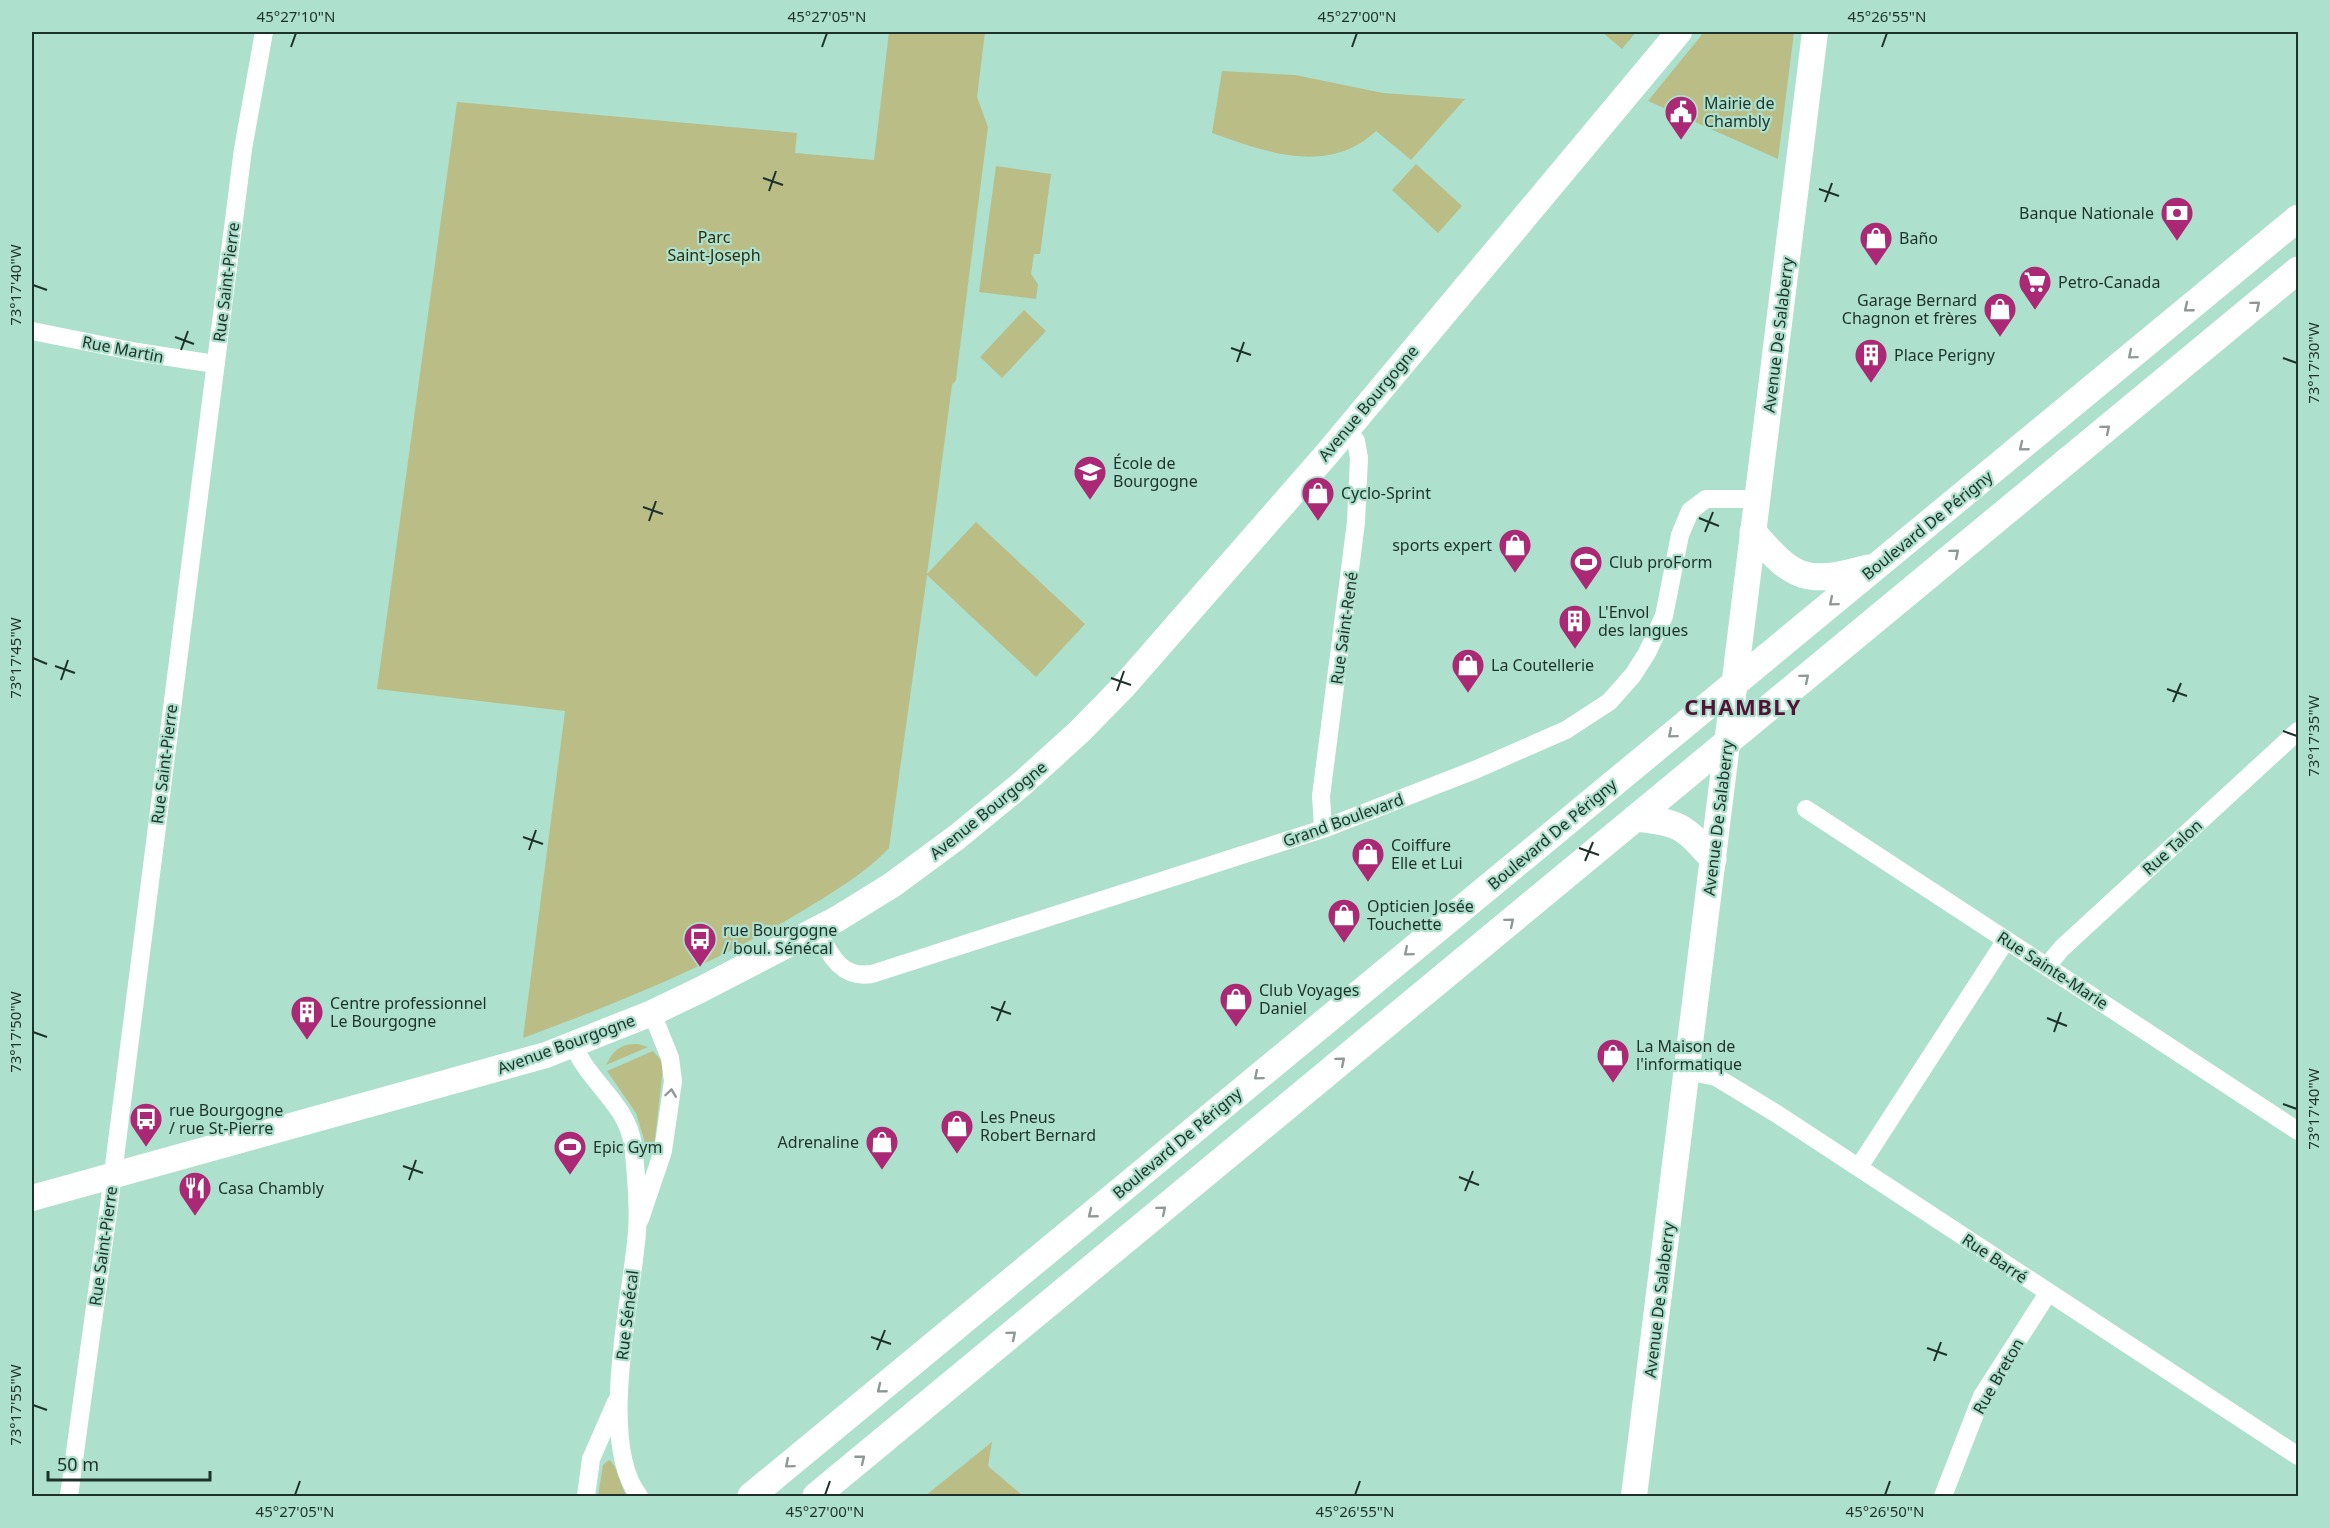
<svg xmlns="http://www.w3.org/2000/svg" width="2330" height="1528" font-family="'Noto Sans',sans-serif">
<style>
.green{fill:#bbbd86}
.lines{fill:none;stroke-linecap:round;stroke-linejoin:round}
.street{stroke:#fff;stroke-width:18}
.secondary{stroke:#fff;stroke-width:26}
.primary{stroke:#fff;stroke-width:27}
.oneway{stroke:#8e9895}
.ticks{fill:none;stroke:#1e322b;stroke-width:2}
.labels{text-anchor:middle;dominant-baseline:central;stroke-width:4.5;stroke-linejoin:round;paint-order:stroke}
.poi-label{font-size:16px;fill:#1e322b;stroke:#ade0cd;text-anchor:start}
.park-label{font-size:16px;fill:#2d2d0f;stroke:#ade0cd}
.street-label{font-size:16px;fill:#1e322b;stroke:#ade0cd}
.district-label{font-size:22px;font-weight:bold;letter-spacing:1.5px;fill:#511336;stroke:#ade0cd}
.neatline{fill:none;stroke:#1e322b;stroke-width:2}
.ticks-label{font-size:15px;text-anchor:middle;fill:#1e322b}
</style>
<rect width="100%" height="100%" fill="#ade0cd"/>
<path class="green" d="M 889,32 L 985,32 L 977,97 L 988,127 L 958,363 L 956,380 L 952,385 L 927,574 L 976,522 L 1085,624 L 1036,677 L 927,575 L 889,848 C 866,872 840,888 812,905 C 722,961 623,1001 523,1038 L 565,711 L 377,689 L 457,102 L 797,133 L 795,153 L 874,160 Z
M 1602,32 L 1636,32 L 1622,49 Z
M 1704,32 L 1794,32 L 1778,159 L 1648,101 Z
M 1222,71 L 1295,75 L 1383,93 L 1465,99 L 1411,160 L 1376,131 C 1328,176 1266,152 1212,133 Z
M 1416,164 L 1462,206 L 1438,233 L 1392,190 Z
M 996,166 L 1051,174 L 1040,254 L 1034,254 L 1031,274 L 1038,284 L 1036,299 L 979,292 Z
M 1024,310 L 1046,331 L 1002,378 L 980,357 Z
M 638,1044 L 648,1047 L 606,1065 C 613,1050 622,1043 638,1044 Z
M 653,1051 L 661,1060 L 663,1068 L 654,1147 L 646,1146 L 636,1113 L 607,1071 Z
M 992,1442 L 988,1466 L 1023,1496 L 925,1496 Z
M 609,1460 C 618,1466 620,1486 627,1496 L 598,1496 L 603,1465 Z"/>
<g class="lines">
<path class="street" d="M 32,331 L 137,352 L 215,364
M 1806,809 L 2298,1131
M 1323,829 L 1321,796 L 1356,522 L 1359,458 L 1356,441 L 1347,430
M 817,930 C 830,954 840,979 872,974 L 1323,829 L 1477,769 L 1566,730 L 1609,702 L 1633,675 L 1647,653 L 1664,616 L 1680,535 L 1690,511 L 1706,499 L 1757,499
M 2047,966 L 2062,948 L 2298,731
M 573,1044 C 588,1082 627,1103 633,1145 C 636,1172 639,1205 637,1232 C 632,1298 597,1443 639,1496
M 1687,1071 L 1716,1077 L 1777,1114 L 2298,1456
M 1859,1167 L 2006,940
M 640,1219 L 663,1151 L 673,1081 L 670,1058 L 652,1013
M 69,1496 L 109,1205 L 243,149 L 264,32
M 586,1496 L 591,1459 L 616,1402
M 1943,1496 L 1982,1396 L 2048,1293"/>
<path class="secondary" d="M 32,1198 L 546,1055 L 652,1013 L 700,990 L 837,919 L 892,885 L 957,837 L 1024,782 L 1080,731 L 1124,686 L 1326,455 L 1679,32
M 1634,1496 L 1815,32"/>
<path class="primary" d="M 1753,532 C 1794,580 1806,585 1868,568
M 1635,818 C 1679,822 1684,826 1713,859
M 751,1496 L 2298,218
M 816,1496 L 2298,270"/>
</g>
<defs><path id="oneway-chevron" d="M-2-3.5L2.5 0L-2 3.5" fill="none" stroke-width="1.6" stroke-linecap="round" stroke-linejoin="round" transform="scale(1.5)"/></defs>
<g class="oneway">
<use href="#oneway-chevron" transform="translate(2256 305) rotate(-40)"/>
<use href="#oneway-chevron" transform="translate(2188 308) rotate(141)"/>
<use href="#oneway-chevron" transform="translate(2132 355) rotate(140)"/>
<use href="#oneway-chevron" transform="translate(2106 429) rotate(-40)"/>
<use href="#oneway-chevron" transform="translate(2023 447) rotate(141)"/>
<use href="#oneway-chevron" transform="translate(1955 553) rotate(-40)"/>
<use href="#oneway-chevron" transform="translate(1833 602) rotate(140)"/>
<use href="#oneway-chevron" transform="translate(1805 678) rotate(-40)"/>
<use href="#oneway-chevron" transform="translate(1672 734) rotate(140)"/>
<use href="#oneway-chevron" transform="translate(1510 922) rotate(-40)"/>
<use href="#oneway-chevron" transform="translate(1408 952) rotate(140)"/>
<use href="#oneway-chevron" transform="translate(1341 1061) rotate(-40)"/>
<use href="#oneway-chevron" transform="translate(1258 1076) rotate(140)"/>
<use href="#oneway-chevron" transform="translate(671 1093) rotate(-82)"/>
<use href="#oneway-chevron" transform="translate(1162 1210) rotate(-40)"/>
<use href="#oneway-chevron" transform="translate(1092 1214) rotate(141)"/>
<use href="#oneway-chevron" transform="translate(1012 1335) rotate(-40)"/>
<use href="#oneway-chevron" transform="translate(881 1389) rotate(141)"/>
<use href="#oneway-chevron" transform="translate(861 1459) rotate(-39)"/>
<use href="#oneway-chevron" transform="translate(789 1464) rotate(140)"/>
</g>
<path class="ticks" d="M 291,47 L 296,33M 822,47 L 827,33M 1352,47 L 1357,33M 1882,47 L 1887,33M 763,178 L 783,185M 1819,189 L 1839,196M 769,191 L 776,171M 1825,202 L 1832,183M 33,285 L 47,290M 175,337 L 194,344M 1231,348 L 1251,355M 181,350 L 188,331M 2283,358 L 2297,363M 1237,362 L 1244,342M 643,507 L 663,514M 1699,518 L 1719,526M 649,521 L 656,501M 1705,532 L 1713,512M 33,658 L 47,664M 55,666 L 75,673M 1111,678 L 1131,685M 61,680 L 68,660M 2167,689 L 2187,696M 1117,691 L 1124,671M 2173,702 L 2181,683M 2283,731 L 2297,736M 523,837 L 543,844M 1579,848 L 1599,855M 529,850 L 536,830M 1585,861 L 1593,842M 991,1007 L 1011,1014M 2047,1018 L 2067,1026M 997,1021 L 1005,1001M 33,1032 L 47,1037M 2054,1032 L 2061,1012M 2283,1104 L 2297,1109M 403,1166 L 423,1173M 1459,1177 L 1479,1185M 409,1180 L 416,1160M 1465,1191 L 1473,1171M 871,1337 L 891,1344M 1927,1348 L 1947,1355M 877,1350 L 885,1330M 1934,1361 L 1941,1342M 33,1405 L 47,1410M 295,1495 L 300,1481M 825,1495 L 830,1481M 1355,1495 L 1360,1481M 1885,1495 L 1890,1481"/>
<defs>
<g id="civic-pin" transform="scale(1.725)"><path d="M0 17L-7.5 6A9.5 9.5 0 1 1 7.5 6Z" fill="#aa2874" stroke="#ade0cd"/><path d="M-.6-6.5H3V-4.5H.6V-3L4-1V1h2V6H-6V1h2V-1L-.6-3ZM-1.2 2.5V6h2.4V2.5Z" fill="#fff"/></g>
<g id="bank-pin" transform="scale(1.725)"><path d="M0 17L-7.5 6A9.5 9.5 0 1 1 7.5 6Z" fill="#aa2874" stroke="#ade0cd"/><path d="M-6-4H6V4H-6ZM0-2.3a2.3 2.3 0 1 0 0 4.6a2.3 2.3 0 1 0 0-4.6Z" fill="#fff"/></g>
<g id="shop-pin" transform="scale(1.725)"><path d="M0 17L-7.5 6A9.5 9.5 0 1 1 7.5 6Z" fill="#aa2874" stroke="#ade0cd"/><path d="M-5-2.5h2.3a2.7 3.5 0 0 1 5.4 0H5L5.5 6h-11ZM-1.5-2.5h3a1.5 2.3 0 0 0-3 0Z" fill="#fff"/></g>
<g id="supermarket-pin" transform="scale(1.725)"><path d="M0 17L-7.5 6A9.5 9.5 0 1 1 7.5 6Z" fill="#aa2874" stroke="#ade0cd"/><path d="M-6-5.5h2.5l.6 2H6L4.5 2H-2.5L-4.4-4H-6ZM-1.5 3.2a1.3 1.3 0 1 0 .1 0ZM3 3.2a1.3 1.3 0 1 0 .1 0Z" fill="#fff"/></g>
<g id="building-pin" transform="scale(1.725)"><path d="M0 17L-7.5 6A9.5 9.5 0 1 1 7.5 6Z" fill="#aa2874" stroke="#ade0cd"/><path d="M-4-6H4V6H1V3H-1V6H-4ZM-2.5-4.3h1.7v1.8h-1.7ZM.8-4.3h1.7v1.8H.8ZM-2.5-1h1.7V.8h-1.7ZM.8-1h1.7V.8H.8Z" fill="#fff"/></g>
<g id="school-pin" transform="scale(1.725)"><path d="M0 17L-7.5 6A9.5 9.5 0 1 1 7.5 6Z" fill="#aa2874" stroke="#ade0cd"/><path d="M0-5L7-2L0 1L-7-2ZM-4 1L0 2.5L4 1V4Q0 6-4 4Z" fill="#fff"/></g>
<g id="stadium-pin" transform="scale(1.725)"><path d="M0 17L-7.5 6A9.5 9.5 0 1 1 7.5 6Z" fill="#aa2874" stroke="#ade0cd"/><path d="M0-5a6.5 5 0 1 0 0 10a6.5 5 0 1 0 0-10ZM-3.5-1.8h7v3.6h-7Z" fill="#fff"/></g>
<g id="bus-pin" transform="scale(1.725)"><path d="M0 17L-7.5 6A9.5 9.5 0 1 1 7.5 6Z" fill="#aa2874" stroke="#ade0cd"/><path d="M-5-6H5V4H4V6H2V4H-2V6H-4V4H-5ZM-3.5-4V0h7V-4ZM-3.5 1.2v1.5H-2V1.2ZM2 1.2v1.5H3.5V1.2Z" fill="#fff"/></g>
<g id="restaurant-pin" transform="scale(1.725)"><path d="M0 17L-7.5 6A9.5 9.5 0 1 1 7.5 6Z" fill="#aa2874" stroke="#ade0cd"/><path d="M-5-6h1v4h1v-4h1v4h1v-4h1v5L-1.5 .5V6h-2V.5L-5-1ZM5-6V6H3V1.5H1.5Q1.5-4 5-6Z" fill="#fff"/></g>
</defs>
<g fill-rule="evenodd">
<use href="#civic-pin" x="1681" y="112"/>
<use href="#bank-pin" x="2177" y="213"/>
<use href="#shop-pin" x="1876" y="238"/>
<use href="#supermarket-pin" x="2035" y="282"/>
<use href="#shop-pin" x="2000" y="309"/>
<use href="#building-pin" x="1871" y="355"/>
<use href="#school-pin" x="1090" y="472"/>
<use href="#shop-pin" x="1318" y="493"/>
<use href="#shop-pin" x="1515" y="545"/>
<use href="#stadium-pin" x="1586" y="562"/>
<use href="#building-pin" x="1575" y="621"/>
<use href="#shop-pin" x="1468" y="665"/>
<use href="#shop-pin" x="1368" y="854"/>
<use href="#shop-pin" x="1344" y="915"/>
<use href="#bus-pin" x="700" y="939"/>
<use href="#shop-pin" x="1236" y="999"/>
<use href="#building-pin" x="307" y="1012"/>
<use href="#shop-pin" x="1613" y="1055"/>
<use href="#bus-pin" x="146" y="1119"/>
<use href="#shop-pin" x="957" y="1126"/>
<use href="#shop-pin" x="882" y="1142"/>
<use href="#stadium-pin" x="570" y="1147"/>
<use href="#restaurant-pin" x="195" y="1188"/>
</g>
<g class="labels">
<g class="poi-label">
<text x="1704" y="103">Mairie de<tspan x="1704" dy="18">Chambly</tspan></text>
<text x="2154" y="213" text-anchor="end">Banque Nationale</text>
<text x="1899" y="238">Baño</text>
<text x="2058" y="282">Petro-Canada</text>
<text x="1977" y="300" text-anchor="end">Garage Bernard<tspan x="1977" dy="18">Chagnon et frères</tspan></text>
<text x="1894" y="355">Place Perigny</text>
<text x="1113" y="463">École de<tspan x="1113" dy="18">Bourgogne</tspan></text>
<text x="1341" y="493">Cyclo-Sprint</text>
<text x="1492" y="545" text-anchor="end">sports expert</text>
<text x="1609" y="562">Club proForm</text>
<text x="1598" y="612">L'Envol<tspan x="1598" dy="18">des langues</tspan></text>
<text x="1491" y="665">La Coutellerie</text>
<text x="1391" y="845">Coiffure<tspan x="1391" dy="18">Elle et Lui</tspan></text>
<text x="1367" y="906">Opticien Josée<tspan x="1367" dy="18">Touchette</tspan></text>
<text x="723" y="930">rue Bourgogne<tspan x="723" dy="18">/ boul. Sénécal</tspan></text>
<text x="1259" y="990">Club Voyages<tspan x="1259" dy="18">Daniel</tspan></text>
<text x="330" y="1003">Centre professionnel<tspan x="330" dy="18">Le Bourgogne</tspan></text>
<text x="1636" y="1046">La Maison de<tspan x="1636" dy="18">l'informatique</tspan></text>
<text x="169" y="1110">rue Bourgogne<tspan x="169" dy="18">/ rue St-Pierre</tspan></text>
<text x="980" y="1117">Les Pneus<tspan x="980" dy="18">Robert Bernard</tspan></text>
<text x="859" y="1142" text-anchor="end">Adrenaline</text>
<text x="593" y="1147">Epic Gym</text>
<text x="218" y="1188">Casa Chambly</text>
</g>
<g class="park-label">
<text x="714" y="237">Parc<tspan x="714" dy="18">Saint-Joseph</tspan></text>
</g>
<g class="street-label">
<text transform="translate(226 282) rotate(-83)">Rue Saint-Pierre</text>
<text transform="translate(1778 335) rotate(-83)">Avenue De Salaberry</text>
<text transform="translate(123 349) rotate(11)">Rue Martin</text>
<text transform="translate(1368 403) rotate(-50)">Avenue Bourgogne</text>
<text transform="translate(1927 525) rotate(-39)">Boulevard De Périgny</text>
<text transform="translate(1344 628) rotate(-82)">Rue Saint-René</text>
<text transform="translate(164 764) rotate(-83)">Rue Saint-Pierre</text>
<text transform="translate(988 810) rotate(-39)">Avenue Bourgogne</text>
<text transform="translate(1718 818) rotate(-83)">Avenue De Salaberry</text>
<text transform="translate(1343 820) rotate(-20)">Grand Boulevard</text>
<text transform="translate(1552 834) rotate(-40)">Boulevard De Périgny</text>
<text transform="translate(2172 847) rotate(-42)">Rue Talon</text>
<text transform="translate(2053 970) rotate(33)">Rue Sainte-Marie</text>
<text transform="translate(566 1044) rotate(-20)">Avenue Bourgogne</text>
<text transform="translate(1177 1143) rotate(-40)">Boulevard De Périgny</text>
<text transform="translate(103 1246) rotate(-82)">Rue Saint-Pierre</text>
<text transform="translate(1995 1258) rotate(34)">Rue Barré</text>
<text transform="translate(1659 1300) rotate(-83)">Avenue De Salaberry</text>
<text transform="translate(627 1315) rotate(-83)">Rue Sénécal</text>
<text transform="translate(1998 1376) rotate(-60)">Rue Breton</text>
</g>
<g class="district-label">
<text x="1743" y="706">CHAMBLY</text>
</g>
</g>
<rect width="2330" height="1528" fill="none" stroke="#ade0cd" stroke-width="66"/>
<path d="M48 1471v9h162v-9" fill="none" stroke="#1e322b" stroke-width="3"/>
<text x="57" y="1471" font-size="18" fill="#1e322b" stroke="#ade0cd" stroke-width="4.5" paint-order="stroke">50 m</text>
<rect x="33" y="33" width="2264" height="1462" class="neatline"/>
<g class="ticks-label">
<text x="296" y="22">45°27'10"N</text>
<text x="827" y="22">45°27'05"N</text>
<text x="1357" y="22">45°27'00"N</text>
<text x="1887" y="22">45°26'55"N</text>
<text transform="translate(16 285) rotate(-90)" y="5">73°17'40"W</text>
<text transform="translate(2314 363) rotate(-90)" y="5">73°17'30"W</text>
<text transform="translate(16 658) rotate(-90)" y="5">73°17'45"W</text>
<text transform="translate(2314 736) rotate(-90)" y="5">73°17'35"W</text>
<text transform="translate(16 1032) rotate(-90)" y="5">73°17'50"W</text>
<text transform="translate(2314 1109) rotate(-90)" y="5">73°17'40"W</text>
<text transform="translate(16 1405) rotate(-90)" y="5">73°17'55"W</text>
<text x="295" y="1517">45°27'05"N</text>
<text x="825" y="1517">45°27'00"N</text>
<text x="1355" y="1517">45°26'55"N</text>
<text x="1885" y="1517">45°26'50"N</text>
</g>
</svg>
